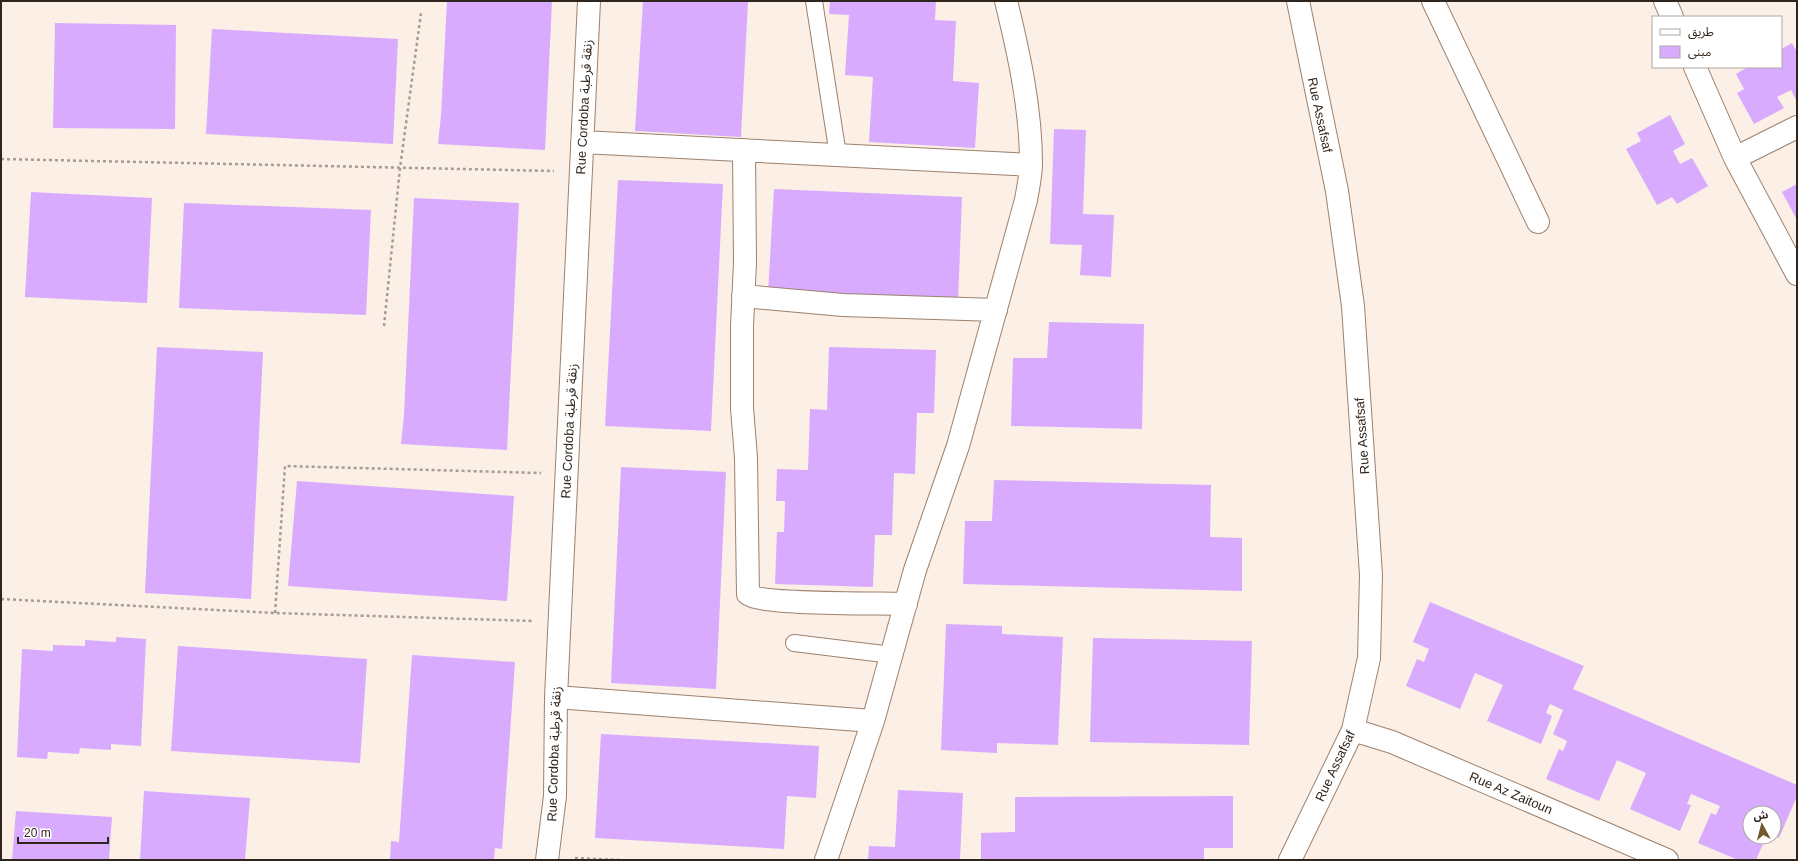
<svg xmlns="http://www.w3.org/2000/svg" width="1798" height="861" font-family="Helvetica,'Noto Sans Arabic',sans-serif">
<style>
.building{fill:#d8abfe}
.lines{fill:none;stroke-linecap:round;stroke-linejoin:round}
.service-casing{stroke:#9d816d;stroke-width:18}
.minor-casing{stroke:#9d816d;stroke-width:24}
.path{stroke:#a79b92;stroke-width:2.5;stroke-dasharray:3 3;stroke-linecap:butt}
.service{stroke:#fff;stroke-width:16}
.minor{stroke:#fff;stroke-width:22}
.labels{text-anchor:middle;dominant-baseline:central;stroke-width:3;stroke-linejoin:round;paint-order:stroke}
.street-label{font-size:13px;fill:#30251c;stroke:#fff}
</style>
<rect width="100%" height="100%" fill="#fbefe6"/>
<path class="building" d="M 447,1 L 552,1 L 545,150 L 438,144 L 441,115 Z
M 643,1 L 748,1 L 741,137 L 635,131 Z
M 830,1 L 936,1 L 935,20 L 956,21 L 953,81 L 979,83 L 975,148 L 869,142 L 873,77 L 845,75 L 849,15 L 829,14 Z
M 55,23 L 176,25 L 175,129 L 53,128 Z
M 212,29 L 398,39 L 393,144 L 206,134 Z
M 1792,43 L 1797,52 L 1797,102 L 1791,90 L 1777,97 L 1784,108 L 1754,124 L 1737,93 L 1744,89 L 1736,74 L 1748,67 L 1781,67 L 1781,49 Z
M 1670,115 L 1685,144 L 1673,151 L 1680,164 L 1692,158 L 1708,186 L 1677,204 L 1672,197 L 1657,205 L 1626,149 L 1641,141 L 1637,133 Z
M 1054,129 L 1086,130 L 1083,214 L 1114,215 L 1111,277 L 1080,275 L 1082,245 L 1050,244 Z
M 618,180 L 723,184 L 711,431 L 605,426 Z
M 1797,184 L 1797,220 L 1782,192 Z
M 774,189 L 962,197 L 958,302 L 768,293 Z
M 31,192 L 152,198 L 147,303 L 25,297 Z
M 414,198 L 519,203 L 507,450 L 401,444 L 404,415 Z
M 184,203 L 371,210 L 366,315 L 179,308 Z
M 1049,322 L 1144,324 L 1142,429 L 1011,426 L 1013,358 L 1047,358 Z
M 157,347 L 263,352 L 251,599 L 145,593 Z
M 829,347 L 936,350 L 934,413 L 917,413 L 915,474 L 894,473 L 892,535 L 875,535 L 873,587 L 775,584 L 777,532 L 784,532 L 785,501 L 776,501 L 777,469 L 808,470 L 810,409 L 827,410 Z
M 621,467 L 726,472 L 716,689 L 611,683 Z
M 994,480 L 1211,485 L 1210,537 L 1242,538 L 1242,591 L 963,584 L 965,521 L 992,521 Z
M 297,481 L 514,496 L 507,601 L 288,586 Z
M 1430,602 L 1584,666 L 1573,689 L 1797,785 L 1797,796 L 1779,838 L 1774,835 L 1774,813 L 1750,813 L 1750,837 L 1766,837 L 1756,860 L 1738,860 L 1698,843 L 1711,813 L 1716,815 L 1720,806 L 1691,794 L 1687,804 L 1691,805 L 1680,831 L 1630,809 L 1646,773 L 1617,760 L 1599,801 L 1546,779 L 1559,749 L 1563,751 L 1567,741 L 1553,734 L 1563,710 L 1550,704 L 1546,713 L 1552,716 L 1541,744 L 1487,721 L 1503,685 L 1475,673 L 1460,709 L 1406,686 L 1417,659 L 1424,662 L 1429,649 L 1413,642 Z
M 946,624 L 1002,626 L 1002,634 L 1063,637 L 1058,745 L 997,743 L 997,753 L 941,750 Z
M 116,637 L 146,639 L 141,746 L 111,744 L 111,750 L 80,748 L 79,754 L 48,752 L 47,759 L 17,757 L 22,649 L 53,651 L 53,645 L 85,646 L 85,640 L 116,642 Z
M 1093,638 L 1252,641 L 1249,745 L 1090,742 Z
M 178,646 L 367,659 L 360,763 L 171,751 Z
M 412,655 L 515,662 L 502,849 L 495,848 L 494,860 L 390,860 L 391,841 L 399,842 Z
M 601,734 L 819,746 L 816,798 L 787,796 L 784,849 L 595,838 Z
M 898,790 L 963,793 L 960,860 L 868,860 L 869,846 L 895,847 Z
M 144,791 L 250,798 L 245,860 L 140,860 Z
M 1233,796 L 1233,848 L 1204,848 L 1204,860 L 981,860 L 981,833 L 1015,832 L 1015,797 Z
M 16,811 L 112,817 L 109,860 L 12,860 Z"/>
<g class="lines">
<g class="service-casing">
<path id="service" d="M 814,1 L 838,155
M 794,643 L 892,655"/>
</g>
<g class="minor-casing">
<path id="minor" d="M 1433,1 L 1538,222
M 1665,1 L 1672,17
M 1695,67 L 1735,158 L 1797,274
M 582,142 L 1031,165
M 744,150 L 745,263 L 742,326 L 742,408 L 746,458 L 748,594 C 760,605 882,603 906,604
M 1735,158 L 1797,127
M 743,296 L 843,305 L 996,310
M 556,697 L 873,721
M 1353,730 L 1392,742 L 1667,860
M 547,860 L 555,796 L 556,697 L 589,1
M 826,860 L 873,721 L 915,570 L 958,446 L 1026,200 C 1028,188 1031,175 1031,164 C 1031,109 1019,54 1006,1
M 1290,860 L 1353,730 L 1369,658 L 1371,575 L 1353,306 L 1337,191 L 1298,1"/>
</g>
<path class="path" d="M 1,159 L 554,171
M 384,326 L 400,168 L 421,13
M 1,599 L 275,613 L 533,621
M 275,613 L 285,466 L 541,473
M 575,858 L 620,860"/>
<use href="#service" class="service"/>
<use href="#minor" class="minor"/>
</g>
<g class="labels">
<g class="street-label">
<text transform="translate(584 107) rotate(-87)">Rue Cordoba زنقة قرطبة</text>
<text transform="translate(1320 115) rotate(78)">Rue Assafsaf</text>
<text transform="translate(569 431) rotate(-87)">Rue Cordoba زنقة قرطبة</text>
<text transform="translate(1362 436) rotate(-94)">Rue Assafsaf</text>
<text transform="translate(554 754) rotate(-88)">Rue Cordoba زنقة قرطبة</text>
<text transform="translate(1335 766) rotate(-65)">Rue Assafsaf</text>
<text transform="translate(1511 793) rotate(23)">Rue Az Zaitoun</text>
</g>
</g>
<rect width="1798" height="861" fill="none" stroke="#30251c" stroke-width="4"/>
<rect x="1652" y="16" width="130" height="52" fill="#ffffff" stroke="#aca8a4"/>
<rect x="1660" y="29" width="20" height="6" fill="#ffffff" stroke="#aca8a4"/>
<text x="1688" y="36" font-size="12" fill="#30251c">طريق</text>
<rect x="1660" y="46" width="20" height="12" fill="#d8abfe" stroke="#aca8a4"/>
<text x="1688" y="56" font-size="12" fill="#30251c">مبنى</text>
<g transform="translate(1762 825) rotate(353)"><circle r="19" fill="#ffffff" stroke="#aca8a4"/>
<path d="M0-3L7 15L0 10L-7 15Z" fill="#715729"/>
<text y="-6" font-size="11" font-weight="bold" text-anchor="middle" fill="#30251c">ش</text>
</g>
<path d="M18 837v6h90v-6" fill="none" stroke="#30251c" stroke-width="2"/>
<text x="24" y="837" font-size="12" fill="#30251c" stroke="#ffffff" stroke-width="3" paint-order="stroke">20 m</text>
</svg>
